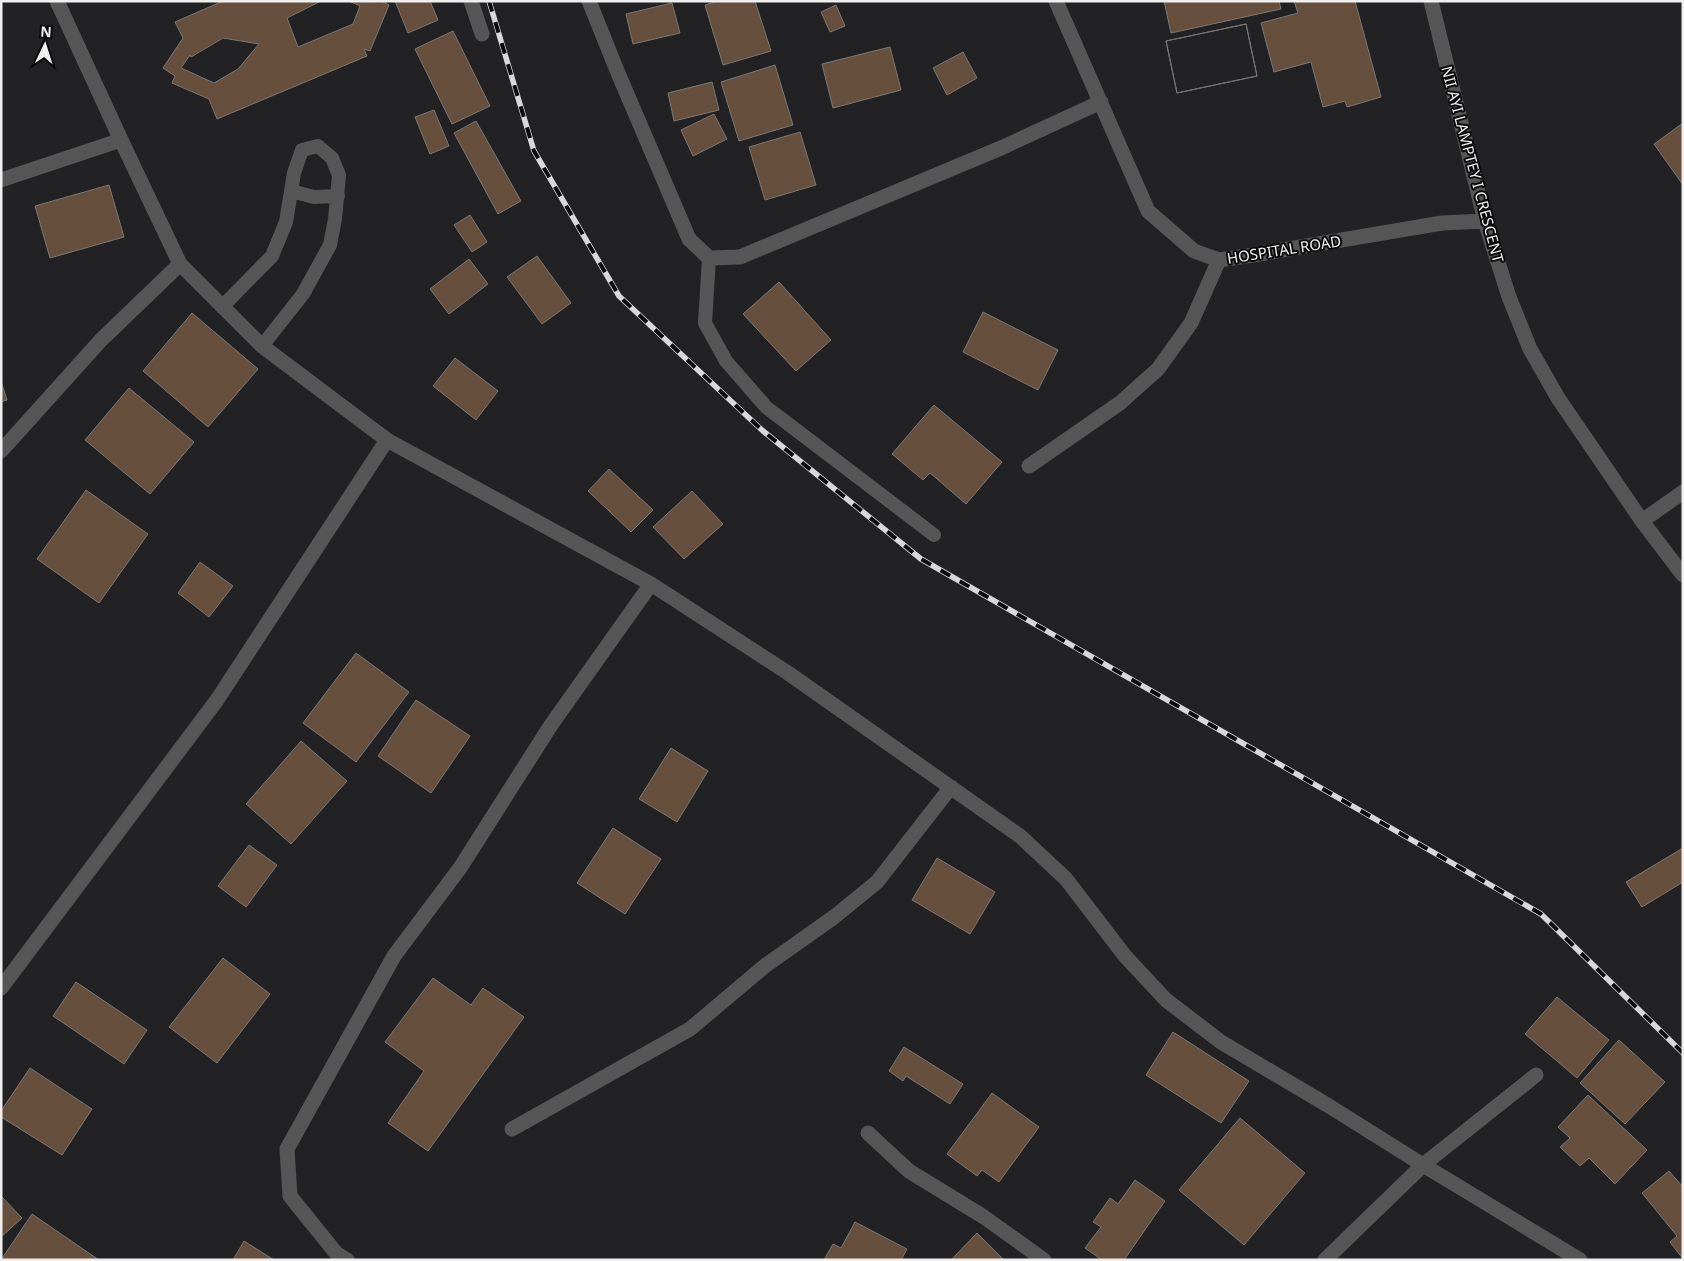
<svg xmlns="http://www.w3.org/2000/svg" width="1684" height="1261" font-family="'Noto Sans',sans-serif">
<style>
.building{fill:#664f3c;stroke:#7a7876;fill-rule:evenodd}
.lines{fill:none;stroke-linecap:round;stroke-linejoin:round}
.lane{stroke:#575656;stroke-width:14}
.street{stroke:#575656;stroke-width:15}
.rail-casing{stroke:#d9d8d9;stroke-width:5.5}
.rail{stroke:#0b0b0b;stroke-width:4;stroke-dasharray:11;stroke-linecap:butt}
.labels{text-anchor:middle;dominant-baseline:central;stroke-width:4;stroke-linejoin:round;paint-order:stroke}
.street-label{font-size:15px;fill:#f0eff0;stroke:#0b0b0b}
</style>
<rect width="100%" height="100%" fill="#222123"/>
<path class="building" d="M 223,1 L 321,1 L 287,18 L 298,47 L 353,24 L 360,6 L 349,1 L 381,1 L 389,5 L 370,51 L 364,49 L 367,56 L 217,119 L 209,99 L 172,83 L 175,76 L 163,68 L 183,38 L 175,22 ZM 223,38 L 259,44 L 238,69 L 214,83 L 181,68 L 190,55 L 191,57 Z
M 395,1 L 430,1 L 438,20 L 408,33 Z
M 718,1 L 755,1 L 771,51 L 723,65 L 705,5 Z
M 1164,1 L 1279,1 L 1281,9 L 1171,33 Z
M 1294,1 L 1355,1 L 1381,97 L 1347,107 L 1345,101 L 1323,107 L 1311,62 L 1274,72 L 1261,23 L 1298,13 Z
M 672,3 L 680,33 L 633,44 L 626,14 Z
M 836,5 L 845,26 L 830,32 L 821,12 Z
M 1246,24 L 1257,76 L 1177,93 L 1166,41 Z
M 1246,24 L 1257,76 L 1177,93 L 1166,41 Z
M 453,31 L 490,106 L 452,124 L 415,49 Z
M 890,47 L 901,90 L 833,108 L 822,64 Z
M 963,52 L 977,78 L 947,95 L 933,68 Z
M 775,65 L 793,125 L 739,141 L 721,82 Z
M 712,82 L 719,110 L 674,121 L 668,93 Z
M 434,110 L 449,146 L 430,154 L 415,117 Z
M 714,114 L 727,139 L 693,156 L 681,130 Z
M 476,121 L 521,201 L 498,214 L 454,133 Z
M 1683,123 L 1683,185 L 1654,144 Z
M 800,132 L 816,185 L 765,200 L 749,147 Z
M 109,185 L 124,237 L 50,258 L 35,206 Z
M 470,215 L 487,242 L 472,252 L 454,225 Z
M 537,256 L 571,303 L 542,324 L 507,277 Z
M 469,259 L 488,284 L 449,314 L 430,289 Z
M 779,282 L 831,340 L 796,371 L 743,314 Z
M 983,312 L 1058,350 L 1038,390 L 963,352 Z
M 192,313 L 258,369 L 208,427 L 143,371 Z
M 455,358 L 498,391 L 476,420 L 433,386 Z
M 1,381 L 7,400 L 1,402 Z
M 129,388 L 194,442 L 150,494 L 85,440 Z
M 934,405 L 1002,462 L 966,504 L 930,473 L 923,480 L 892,454 Z
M 609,469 L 653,510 L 631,532 L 588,491 Z
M 86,490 L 148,534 L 99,603 L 37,559 Z
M 692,491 L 723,524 L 684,559 L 653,527 Z
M 200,562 L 233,586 L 209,617 L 178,593 Z
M 356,653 L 409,692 L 356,762 L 303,723 Z
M 416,700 L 470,736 L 431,793 L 378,756 Z
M 301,741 L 347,781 L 291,844 L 246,804 Z
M 671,748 L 708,771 L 677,822 L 639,799 Z
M 613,828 L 661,859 L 625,914 L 577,883 Z
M 249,845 L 277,865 L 246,907 L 218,886 Z
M 1683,848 L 1683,882 L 1642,907 L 1626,882 Z
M 937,858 L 995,892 L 970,934 L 912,900 Z
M 223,958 L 270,994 L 217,1063 L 169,1027 Z
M 433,978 L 471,1005 L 483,988 L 524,1017 L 428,1151 L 388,1123 L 424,1071 L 385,1042 Z
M 76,982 L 147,1030 L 124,1064 L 53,1016 Z
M 1557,997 L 1609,1040 L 1577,1078 L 1525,1034 Z
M 1173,1032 L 1249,1081 L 1221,1123 L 1146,1075 Z
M 1619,1040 L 1665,1082 L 1625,1124 L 1580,1083 Z
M 904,1047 L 963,1084 L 950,1104 L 906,1076 L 903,1081 L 889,1071 Z
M 30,1068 L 92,1109 L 62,1155 L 1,1117 L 1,1111 Z
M 992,1093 L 1039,1127 L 999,1182 L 982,1170 L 977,1176 L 947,1154 Z
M 1588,1095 L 1647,1150 L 1615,1184 L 1589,1158 L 1580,1166 L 1560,1147 L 1570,1138 L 1558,1127 Z
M 1240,1118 L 1305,1173 L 1244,1245 L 1179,1190 Z
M 1669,1171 L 1683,1187 L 1683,1259 L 1670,1242 L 1677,1236 L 1642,1193 Z
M 1135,1180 L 1165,1201 L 1124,1260 L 1102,1260 L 1085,1248 L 1101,1227 L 1093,1222 L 1110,1198 L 1118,1204 Z
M 1,1196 L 22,1218 L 1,1237 Z
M 32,1214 L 99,1260 L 1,1260 Z
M 855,1222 L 907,1249 L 901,1260 L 824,1260 L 833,1244 L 841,1248 Z
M 977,1233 L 1004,1260 L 951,1260 Z
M 244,1241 L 274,1260 L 233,1260 Z"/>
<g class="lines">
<path class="lane" d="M 291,191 L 314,197 L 338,196
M 709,258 L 705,323 L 726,361 L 766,407 L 934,535
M 222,307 L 272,256 L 286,222 L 294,173 L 302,150 L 318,146 L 332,158 L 339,175 L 335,219 L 330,245 L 303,294 L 262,346"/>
<path class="street" d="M 57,1 L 121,140 L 180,264 L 262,346 L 387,440 L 651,584 L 788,673 L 1020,836 L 1066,879 L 1125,956 L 1166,1000 L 1221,1042 L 1329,1106 L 1423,1165 L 1580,1260
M 471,1 L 482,34
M 589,1 L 618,73 L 689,239 L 709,258 L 740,257 L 1001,148 L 1101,102
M 1056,1 L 1148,211 L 1194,251 L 1219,260 L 1253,255 L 1442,223 L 1485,221
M 1431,1 L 1485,221 L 1509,297 L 1530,349 L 1558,398 L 1642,521 L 1683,575
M 1,180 L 121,140
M 1,451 L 101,340 L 180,264
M 1029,466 L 1120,403 L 1158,369 L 1191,323 L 1219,260
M 1642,521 L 1683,492
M 1,988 L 217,700 L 387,440
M 512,1129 L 690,1029 L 766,965 L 834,917 L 877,882 L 951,787
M 868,1133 L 909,1171 L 984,1217 L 1044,1260
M 347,1260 L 336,1253 L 290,1196 L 287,1149 L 394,956 L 460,868 L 551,725 L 651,584
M 1325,1260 L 1423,1165 L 1536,1075"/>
<g class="rail-casing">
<path id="rail" d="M 489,1 L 534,151 L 619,296 L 763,431 L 921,559 L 1541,914 L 1683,1053"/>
</g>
<use href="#rail" class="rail"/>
</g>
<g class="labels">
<g class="street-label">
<text transform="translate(1473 164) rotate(75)">NII AYI LAMPTEY I CRESCENT</text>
<text transform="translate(1284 249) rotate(-9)">HOSPITAL ROAD</text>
</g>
</g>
<rect width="1684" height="1261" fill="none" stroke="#f0eff0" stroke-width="5"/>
<g transform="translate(45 45) rotate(4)" stroke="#0b0b0b" stroke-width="4" paint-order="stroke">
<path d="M0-4L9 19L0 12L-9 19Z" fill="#f0eff0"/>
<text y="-8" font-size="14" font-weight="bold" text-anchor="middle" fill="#f0eff0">N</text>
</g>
</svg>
